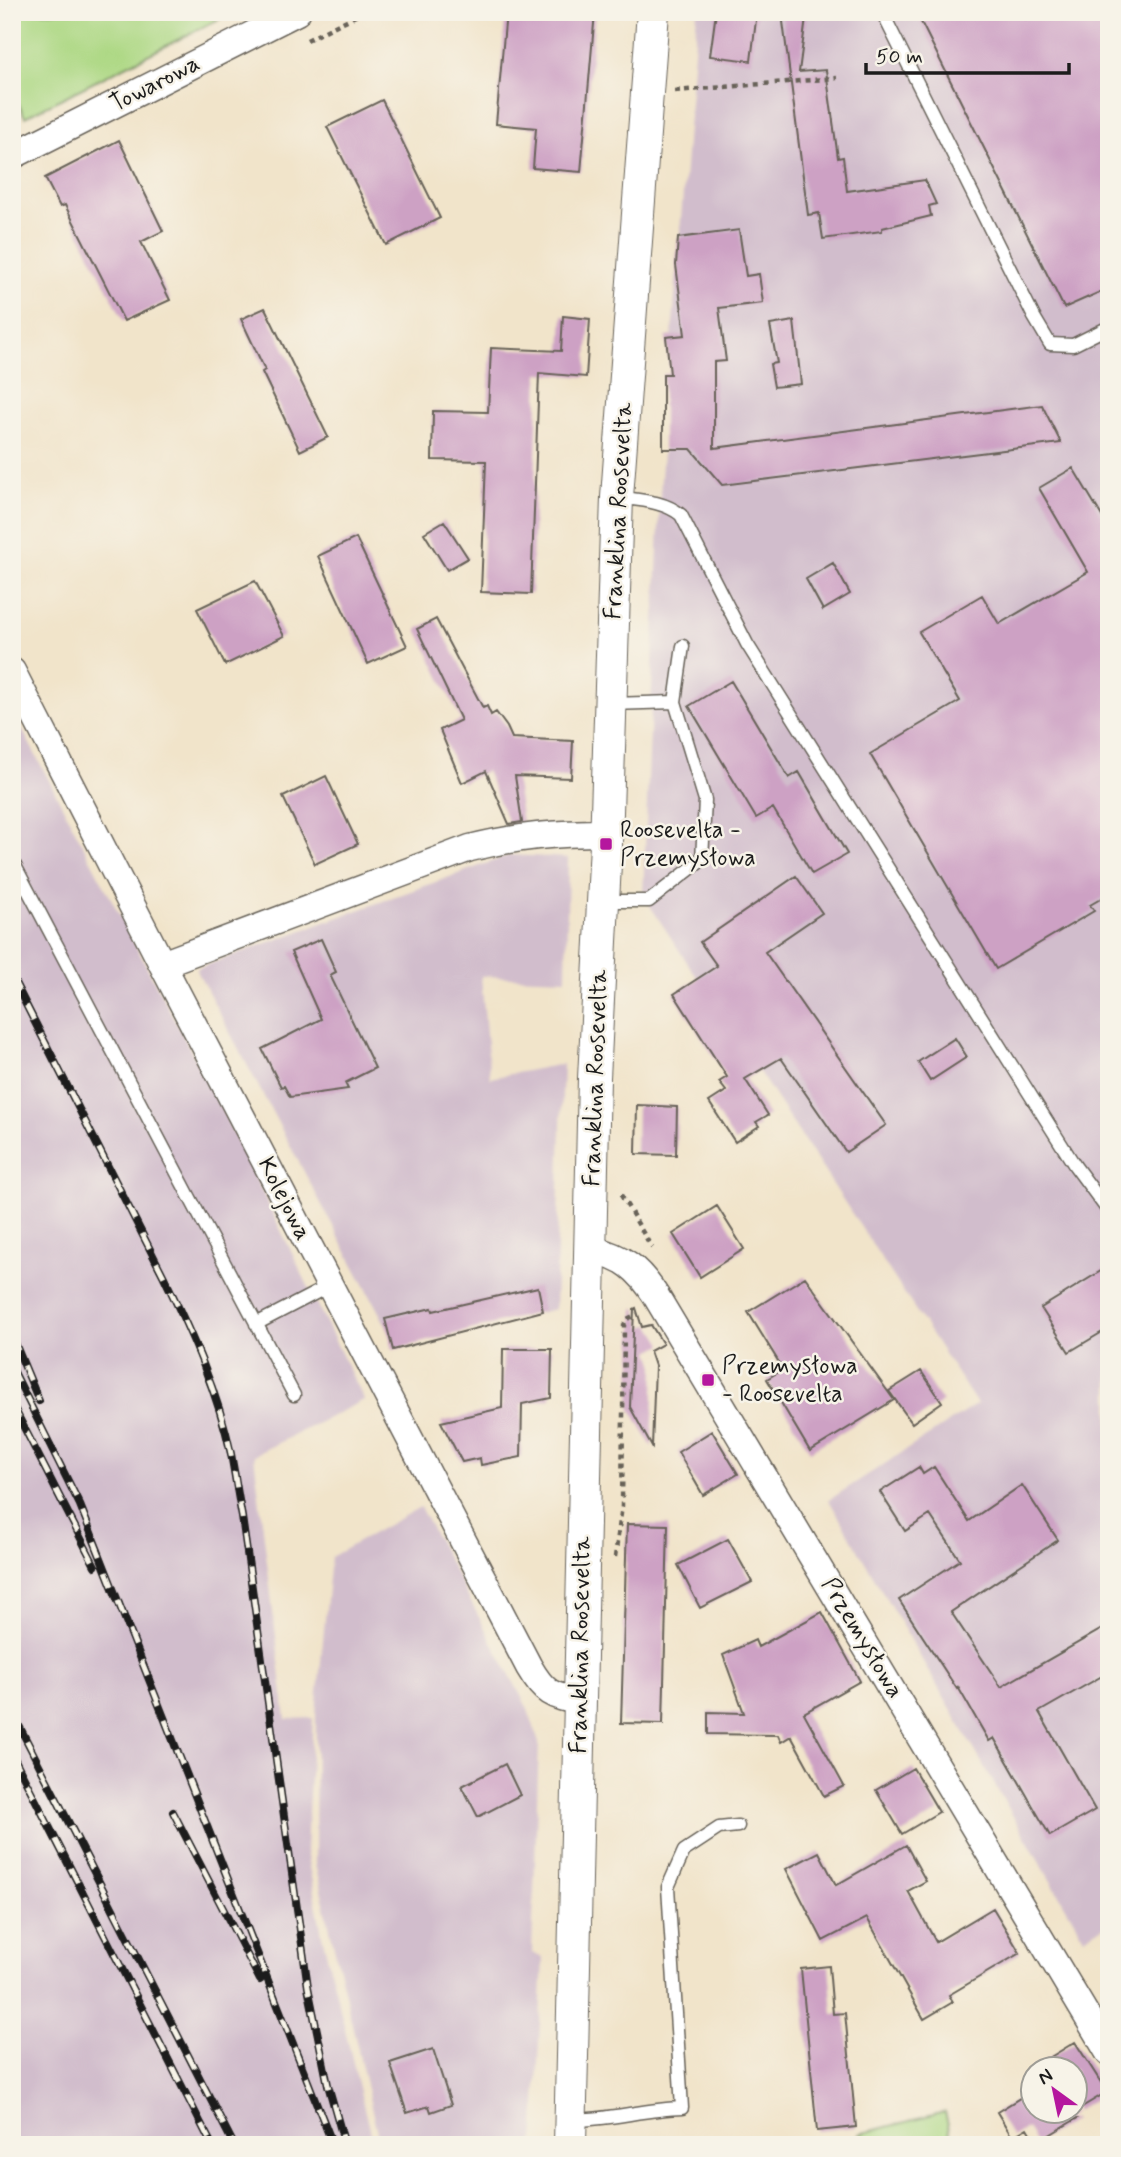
<svg xmlns="http://www.w3.org/2000/svg" width="1121" height="2157" font-family="Mynerve,sans-serif">
<style>
.industrial{fill:#d1bdcc}
.green{fill:#add884;stroke:#647a50;stroke-width:2}
.building{fill:#cda1c4}
.lines{fill:none;stroke-linecap:round;stroke-linejoin:round}
.service-casing{stroke:#676259;stroke-width:15}
.minor-casing{stroke:#676259;stroke-width:29}
.tertiary-casing{stroke:#676259;stroke-width:34}
.path{stroke:#676259;stroke-width:4.5;stroke-dasharray:5 5;stroke-linecap:butt}
.service{stroke:#fff;stroke-width:12}
.minor{stroke:#fff;stroke-width:26}
.tertiary{stroke:#fff;stroke-width:32}
.rail-casing{stroke:#1c1c1c;stroke-width:8}
.rail{stroke:#f7f3e8;stroke-width:5;stroke-dasharray:16;stroke-linecap:butt}
.poi-dot{fill:#b5179e;stroke:#f7f3e8;stroke-width:2.5}
.labels{text-anchor:middle;dominant-baseline:central;stroke-width:5;stroke-linejoin:round;paint-order:stroke}
.street-label{font-size:24px;fill:#1c1c1c;stroke:#f7f3e8}
.poi-label{font-size:24px;fill:#1c1c1c;stroke:#f7f3e8;text-anchor:start}
</style>
<rect width="100%" height="100%" fill="#f7f3e8"/>
<filter id="ink" filterUnits="userSpaceOnUse"><feTurbulence type="fractalNoise" baseFrequency=".0143" numOctaves="2"/><feDisplacementMap in="SourceGraphic" scale="14" xChannelSelector="R" yChannelSelector="G"/><feConvolveMatrix kernelMatrix="1 2 1 2 8 2 1 2 1" color-interpolation-filters="sRGB"/></filter>
<filter id="wash" filterUnits="userSpaceOnUse"><feTurbulence type="fractalNoise" baseFrequency=".00686" numOctaves="4" result="noise"/><feDisplacementMap in="SourceGraphic" scale="28" xChannelSelector="R" yChannelSelector="G"/><feGaussianBlur stdDeviation="1.57" result="paint"/><feColorMatrix in="noise" values="0 0 0 0 0 0 0 0 0 0 0 0 0 0 0 0 0 1.4 0 .05"/><feComposite in="paint" operator="in"/></filter>
<g filter="url(#wash)">
<rect width="100%" height="100%" fill="#f1e4ca"/>
<path class="industrial" d="M 697,12 L 1109,12 L 1109,1923 L 1084,1938 L 829,1500 L 977,1404 L 643,895 L 661,478 Z
M 12,710 L 222,1110 L 364,1400 L 254,1455 L 286,1719 L 313,1718 L 306,1851 L 322,1935 L 373,2145 L 12,2145 Z
M 510,855 L 568,858 L 566,979 L 481,976 L 490,1078 L 563,1064 L 555,1309 L 397,1346 L 196,969 Z
M 420,1507 L 527,1707 L 539,1742 L 532,1953 L 543,1958 L 534,2145 L 380,2145 L 315,1864 L 316,1713 L 331,1557 Z"/>
<path class="green" d="M 12,12 L 233,12 L 25,117 L 12,91 Z
M 945,2112 L 953,2145 L 862,2145 L 859,2134 Z"/>
<g id="blocks">
<path class="building" d="M 506,12 L 595,12 L 581,172 L 533,168 L 536,128 L 496,124 Z
M 716,12 L 757,12 L 751,61 L 710,56 Z
M 916,12 L 1109,12 L 1109,288 L 1064,308 Z
M 782,14 L 806,18 L 799,72 L 826,70 L 838,158 L 843,157 L 847,191 L 925,180 L 936,204 L 929,206 L 931,216 L 882,228 L 882,231 L 823,239 L 819,213 L 808,215 Z
M 382,100 L 440,218 L 386,245 L 327,127 Z
M 119,140 L 163,231 L 141,242 L 170,300 L 124,321 L 65,205 L 60,207 L 45,178 Z
M 739,230 L 746,276 L 759,274 L 763,303 L 719,308 L 726,361 L 714,362 L 714,448 L 1042,405 L 1061,443 L 722,485 L 691,449 L 663,449 L 663,374 L 670,374 L 666,337 L 685,335 L 676,265 L 678,238 Z
M 265,308 L 328,437 L 300,451 L 262,372 L 265,370 L 241,319 Z
M 563,316 L 590,319 L 586,377 L 539,373 L 531,594 L 481,592 L 486,461 L 432,460 L 433,411 L 488,412 L 491,348 L 561,351 Z
M 794,321 L 801,384 L 774,387 L 770,364 L 777,363 L 770,325 Z
M 1073,468 L 1109,528 L 1109,894 L 1090,905 L 1094,911 L 996,969 L 870,754 L 960,701 L 919,632 L 982,595 L 999,624 L 1088,572 L 1039,488 Z
M 444,521 L 468,558 L 447,570 L 424,533 Z
M 356,538 L 407,646 L 368,664 L 318,556 Z
M 833,563 L 850,594 L 823,610 L 806,579 Z
M 255,581 L 284,636 L 225,665 L 197,609 Z
M 436,619 L 483,708 L 487,706 L 491,715 L 496,712 L 507,727 L 512,738 L 573,741 L 571,778 L 515,776 L 522,822 L 509,824 L 486,771 L 462,783 L 440,730 L 461,720 L 417,629 Z
M 731,681 L 789,778 L 799,772 L 847,854 L 812,874 L 773,808 L 756,818 L 689,706 Z
M 326,776 L 358,844 L 315,864 L 283,797 Z
M 796,876 L 822,913 L 765,952 L 886,1125 L 846,1152 L 781,1058 L 745,1079 L 768,1115 L 756,1122 L 759,1126 L 735,1142 L 709,1102 L 726,1091 L 719,1082 L 727,1077 L 674,994 L 717,966 L 700,942 Z
M 321,939 L 336,972 L 330,975 L 375,1068 L 345,1083 L 348,1089 L 290,1097 L 284,1086 L 281,1087 L 262,1049 L 321,1019 L 291,952 Z
M 955,1038 L 967,1057 L 930,1081 L 918,1062 Z
M 637,1105 L 677,1107 L 676,1155 L 636,1154 Z
M 717,1206 L 744,1249 L 700,1277 L 673,1234 Z
M 1109,1266 L 1109,1328 L 1069,1352 L 1041,1308 Z
M 805,1277 L 894,1400 L 810,1451 L 767,1379 L 783,1369 L 748,1312 Z
M 538,1287 L 543,1311 L 393,1350 L 385,1319 L 432,1308 L 433,1311 Z
M 636,1308 L 642,1327 L 651,1325 L 663,1344 L 650,1351 L 655,1366 L 652,1447 L 630,1407 L 634,1309 Z
M 503,1349 L 552,1349 L 551,1398 L 522,1404 L 521,1457 L 481,1465 L 480,1458 L 462,1462 L 441,1422 L 502,1408 Z
M 921,1371 L 942,1402 L 912,1423 L 889,1391 Z
M 712,1431 L 738,1474 L 703,1495 L 678,1452 Z
M 919,1467 L 923,1474 L 934,1467 L 969,1521 L 1022,1485 L 1058,1540 L 951,1612 L 1001,1687 L 1109,1625 L 1109,1672 L 1039,1712 L 1095,1810 L 1050,1836 L 994,1738 L 989,1741 L 958,1687 L 957,1689 L 899,1600 L 960,1560 L 930,1515 L 905,1531 L 880,1492 Z
M 627,1524 L 668,1525 L 663,1724 L 621,1723 Z
M 728,1539 L 752,1582 L 700,1608 L 678,1565 Z
M 822,1612 L 860,1681 L 804,1713 L 844,1786 L 824,1796 L 791,1736 L 781,1742 L 778,1735 L 708,1734 L 708,1712 L 744,1713 L 723,1655 L 755,1640 L 758,1647 Z
M 505,1764 L 520,1795 L 478,1817 L 462,1786 Z
M 913,1768 L 939,1812 L 902,1834 L 876,1790 Z
M 906,1845 L 926,1881 L 908,1891 L 936,1942 L 993,1908 L 1020,1953 L 949,1995 L 953,2002 L 924,2019 L 867,1918 L 823,1941 L 786,1869 L 819,1852 L 836,1885 Z
M 829,1966 L 833,2014 L 845,2013 L 856,2127 L 817,2131 L 801,1969 Z
M 1075,2042 L 1107,2092 L 1075,2111 L 1075,2069 L 1031,2069 Z
M 433,2049 L 451,2105 L 431,2112 L 429,2106 L 407,2113 L 390,2063 Z
M 1033,2090 L 1033,2111 L 1075,2111 L 1064,2119 L 1076,2119 L 1036,2143 L 1027,2128 L 1012,2137 L 997,2112 Z"/>
</g>
</g>
<g filter="url(#ink)">
<use href="#blocks" fill-opacity="0" stroke="#676259" stroke-width="2"/>
<g class="lines">
<g class="service-casing">
<path id="service" d="M 882,12 L 1034,317 L 1050,344 L 1073,345 L 1109,327
M 617,497 C 638,500 665,501 681,515 L 747,644 L 1075,1166 L 1109,1212
M 612,704 L 675,702
M 12,860 L 294,1395
M 603,901 L 649,901 L 702,860 L 705,800 L 675,702 L 683,646
M 256,1324 L 329,1286
M 572,2120 C 609,2120 645,2109 682,2108 L 668,1887 L 684,1851 L 719,1828 L 738,1826"/>
</g>
<g class="minor-casing">
<path id="minor" d="M 12,156 L 297,12
M 12,671 L 162,964 L 529,1667 C 544,1693 551,1696 579,1701
M 162,964 L 470,848 C 519,836 555,833 606,833
M 591,1249 C 624,1257 638,1268 656,1296 L 1109,2053"/>
</g>
<g class="tertiary-casing">
<path id="tertiary" d="M 570,2145 L 594,1078 L 606,844 L 617,497 L 653,12"/>
</g>
<path class="path" d="M 307,40 L 363,12
M 675,91 L 837,78
M 621,1195 L 652,1248
M 615,1557 L 622,1506 L 624,1325 L 627,1319 L 637,1314
M 1102,2078 L 1109,2090"/>
<use href="#service" class="service"/>
<use href="#minor" class="minor"/>
<use href="#tertiary" class="tertiary"/>
<g class="rail-casing">
<path id="rail" d="M 12,977 L 164,1277 C 191,1333 218,1392 231,1454 C 235,1475 238,1496 242,1517 L 308,1987 L 328,2085 L 345,2145
M 12,1336 L 39,1401
M 12,1368 L 80,1505 L 333,2145
M 12,1404 L 95,1566
M 12,1712 L 234,2145
M 12,1754 L 212,2145
M 173,1812 L 260,1980"/>
</g>
<use href="#rail" class="rail"/>
</g>
</g>
<g class="poi-dot">
<rect x="599" y="837" width="14" height="14" rx="3.5"/>
<rect x="701" y="1373" width="14" height="14" rx="3.5"/>
</g>
<g class="labels">
<g class="street-label">
<text transform="translate(155 84) rotate(-27)">Towarowa</text>
<text transform="translate(619 511) rotate(-87)">Franklina Roosevelta</text>
<text transform="translate(596 1078) rotate(-88)">Franklina Roosevelta</text>
<text transform="translate(284 1199) rotate(63)">Kolejowa</text>
<text transform="translate(862 1638) rotate(59)">Przemysłowa</text>
<text transform="translate(581 1645) rotate(-89)">Franklina Roosevelta</text>
</g>
<g class="poi-label">
<text x="620" y="830">Roosevelta -<tspan x="620" dy="28">Przemysłowa</tspan></text>
<text x="722" y="1366">Przemysłowa<tspan x="722" dy="28">- Roosevelta</tspan></text>
</g>
</g>
<rect width="1121" height="2157" fill="none" stroke="#f7f3e8" stroke-width="42"/>
<g transform="translate(1054 2090) rotate(327)"><circle r="33" fill="#f7f3e8" stroke="#9f9d96" stroke-width="2"/>
<path d="M0-5L12 26L0 18L-12 26Z" fill="#b5179e"/>
<text y="-10" font-size="19" font-weight="bold" text-anchor="middle" fill="#1c1c1c">N</text>
</g>
<path d="M866 63v10h203v-10" fill="none" stroke="#1c1c1c" stroke-width="3.5"/>
<text x="876" y="63" font-size="21" fill="#1c1c1c" stroke="#f7f3e8" stroke-width="5" paint-order="stroke">50 m</text>
</svg>
